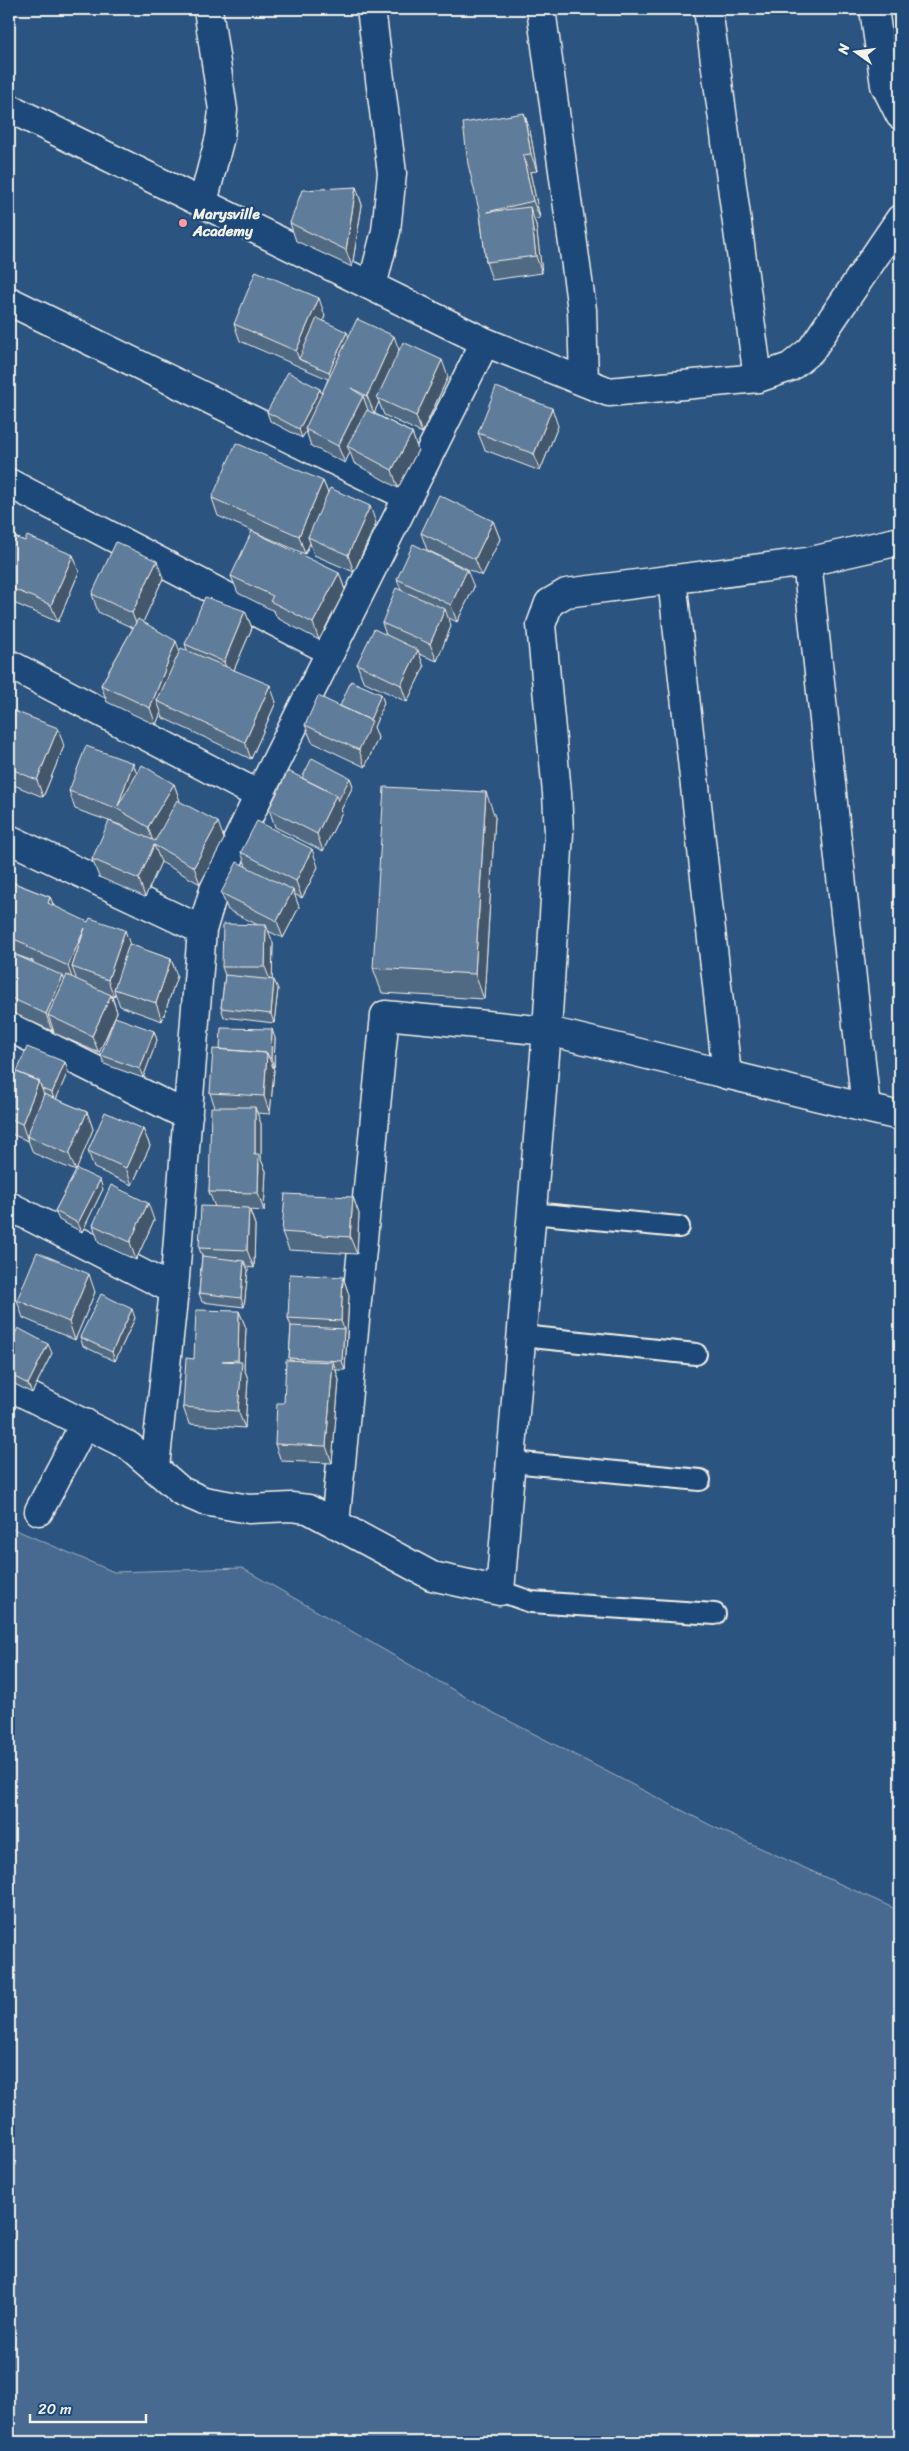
<svg xmlns="http://www.w3.org/2000/svg" width="909" height="2451" font-family="Sriracha,sans-serif">
<style>
.green{fill:#496b90;stroke:#9eaebc}
.lines{fill:none;stroke-linecap:round;stroke-linejoin:round}
.lane-casing{stroke:#f4f1e8;stroke-width:24}
.street-casing{stroke:#f4f1e8;stroke-width:31}
.lane{stroke:#1f4a7a;stroke-width:20}
.street{stroke:#1f4a7a;stroke-width:28}
.wall{fill:#516a84;stroke:#f4f1e8;fill-rule:evenodd}
.shaded-wall{fill:#42566c;stroke:#f4f1e8}
.building{fill:#5e7b9a;stroke:#f4f1e8}
.poi-dot{fill:#ff9aa2;stroke:#1f4a7a;stroke-width:2}
.labels{text-anchor:middle;dominant-baseline:central;stroke-width:4.5;stroke-linejoin:round;paint-order:stroke}
.poi-label{font-size:15px;font-weight:bold;fill:#f4f1e8;stroke:#1f4a7a;text-anchor:start}
</style>
<rect width="100%" height="100%" fill="#2c5481"/>
<filter id="ink" filterUnits="userSpaceOnUse"><feTurbulence type="fractalNoise" baseFrequency=".02" numOctaves="2"/><feDisplacementMap in="SourceGraphic" scale="10" xChannelSelector="R" yChannelSelector="G"/><feConvolveMatrix kernelMatrix="1 2 1 2 8 2 1 2 1" color-interpolation-filters="sRGB"/></filter>
<g filter="url(#ink)">
<path class="green" d="M 9,1527 L 114,1572 L 242,1568 L 490,1711 L 714,1827 L 900,1911 L 900,2442 L 9,2442 Z"/>
<g class="lines">
<g class="lane-casing">
<path id="lane" d="M 532,1213 L 679,1227
M 522,1336 L 696,1354
M 512,1462 L 700,1480
M 500,1591 L 531,1602 L 715,1614"/>
</g>
<g class="street-casing">
<path id="street" d="M 371,9 L 392,173 L 386,231 L 372,286
M 541,9 L 582,310 L 584,382
M 708,9 L 758,378
M 874,9 L 885,85 L 900,115
M 9,108 L 485,342 L 609,392 L 758,378 L 790,367 L 811,350 L 900,219
M 203,202 L 220,137 L 223,110 L 208,9
M 9,301 L 407,496
M 9,483 L 331,651
M 807,562 L 900,541
M 672,579 L 727,1075
M 9,664 L 259,795
M 9,839 L 202,930
M 9,1027 L 188,1116
M 866,1108 L 807,562 L 566,593 L 549,603 L 541,625 L 557,793 L 559,833 L 547,1031 C 665,1058 782,1089 900,1116
M 9,1206 L 174,1290
M 9,1386 L 129,1446 L 181,1491 L 204,1501 L 249,1509 L 291,1507 L 308,1509 L 432,1576 L 500,1591 L 547,1031 L 385,1015 L 335,1524
M 155,1467 L 174,1290 L 202,930 L 214,890 L 259,795 L 485,342
M 39,1511 L 85,1423"/>
</g>
<use href="#lane" class="lane"/>
<use href="#street" class="street"/>
</g>
<path class="wall" d="M 524,113 L 530,131 L 537,171 L 530,172 L 540,218 L 534,220 L 536,225 L 542,273 L 492,280 L 486,262 L 480,214 Z
M 356,187 L 362,205 L 352,267 L 296,241 L 290,223 Z
M 325,316 L 323,321 L 348,337 L 399,351 L 448,377 L 422,433 L 384,415 L 379,402 L 374,413 L 412,433 L 418,450 L 398,488 L 354,463 L 350,452 L 345,463 L 311,446 L 306,431 L 302,438 L 270,421 L 267,412 L 322,394 L 328,379 L 240,341 L 234,324 Z
M 558,426 L 540,471 L 485,450 L 478,433 Z
M 323,481 L 328,493 L 376,523 L 354,572 L 314,555 L 310,543 L 305,554 L 218,516 L 212,498 Z
M 493,521 L 500,539 L 482,576 L 427,550 L 421,533 Z
M 9,535 L 25,541 L 73,555 L 79,572 L 58,622 L 9,601 Z
M 339,573 L 345,590 L 319,640 L 277,618 L 274,611 L 238,593 L 231,576 Z
M 163,578 L 143,622 L 180,651 L 187,650 L 185,644 L 245,611 L 252,628 L 234,670 L 276,702 L 251,759 L 163,718 L 161,712 L 156,725 L 107,702 L 101,685 L 133,628 L 98,612 L 92,594 Z
M 397,579 L 474,587 L 457,622 L 449,618 L 451,626 L 437,661 L 419,654 L 424,667 L 407,702 L 363,681 L 357,664 L 386,635 L 382,623 L 401,590 Z
M 381,694 L 384,703 L 374,727 L 378,738 L 365,767 L 312,742 L 305,725 L 340,706 Z
M 9,709 L 64,746 L 43,797 L 9,783 Z
M 137,774 L 174,784 L 180,802 L 224,839 L 200,884 L 161,862 L 145,897 L 99,877 L 92,859 L 130,830 L 123,826 L 75,809 L 69,791 Z
M 350,778 L 353,786 L 341,810 L 342,812 L 323,851 L 275,827 L 269,809 Z
M 495,817 L 484,999 L 382,993 L 373,968 Z
M 241,852 L 318,867 L 302,898 L 294,894 L 299,907 L 283,938 L 268,931 L 273,943 L 272,980 L 278,989 L 274,1023 L 224,1017 L 221,1008 L 225,975 L 222,967 L 258,925 L 228,910 L 221,893 L 246,866 Z
M 9,881 L 50,897 L 54,906 L 130,945 L 171,959 L 177,976 L 162,1021 L 120,1006 L 115,993 L 114,997 L 112,996 L 117,1012 L 99,1053 L 54,1033 L 53,1029 L 52,1031 L 9,1011 ZM 16,955 L 33,961 L 33,963 Z
M 154,1031 L 157,1040 L 143,1078 L 104,1064 L 101,1055 Z
M 275,1038 L 274,1067 L 273,1067 L 274,1070 L 270,1114 L 257,1113 L 261,1124 L 261,1160 L 266,1171 L 264,1211 L 250,1210 L 255,1225 L 254,1268 L 247,1267 L 248,1270 L 244,1307 L 202,1302 L 199,1293 L 202,1256 L 199,1248 L 215,1207 L 209,1192 L 215,1107 L 210,1093 L 220,1049 Z
M 65,1062 L 68,1071 L 56,1099 L 87,1112 L 93,1129 L 76,1170 L 103,1189 L 82,1232 L 59,1220 L 55,1211 L 76,1171 L 33,1153 L 28,1140 L 28,1141 L 9,1133 L 9,1069 L 17,1072 Z
M 143,1129 L 150,1146 L 132,1185 L 94,1168 L 88,1151 Z
M 353,1197 L 359,1214 L 357,1254 L 289,1250 L 282,1232 Z
M 154,1220 L 136,1260 L 99,1243 L 93,1225 Z
M 343,1277 L 349,1295 L 347,1338 L 345,1370 L 336,1370 L 339,1380 L 332,1463 L 281,1461 L 275,1444 L 284,1403 L 290,1360 L 289,1358 L 291,1326 L 288,1318 Z
M 95,1292 L 75,1340 L 23,1318 L 17,1300 Z
M 239,1311 L 246,1328 L 244,1368 L 248,1379 L 245,1428 L 189,1424 L 183,1407 L 194,1359 Z
M 135,1318 L 115,1361 L 83,1346 L 80,1337 Z
M 9,1345 L 52,1353 L 32,1393 L 9,1381 Z"/>
<path class="shaded-wall" d="M 524,113 L 530,131 L 537,171 L 531,154 Z
M 523,155 L 530,172 L 540,218 L 533,201 Z
M 356,187 L 362,205 L 352,267 L 346,250 Z
M 530,207 L 536,225 L 542,273 L 536,256 Z
M 319,298 L 325,316 L 305,362 L 299,359 L 296,351 Z
M 347,332 L 350,341 L 332,381 L 329,372 Z
M 394,336 L 400,353 L 377,398 L 379,402 L 374,413 L 367,396 Z
M 442,360 L 448,377 L 422,433 L 416,416 Z
M 320,389 L 323,398 L 305,429 L 306,431 L 302,438 L 299,429 Z
M 363,396 L 369,413 L 347,446 L 350,452 L 345,463 L 338,446 Z
M 552,408 L 558,426 L 540,471 L 534,454 Z
M 412,433 L 418,450 L 398,488 L 392,470 Z
M 323,481 L 330,498 L 308,537 L 310,543 L 305,554 L 299,536 Z
M 370,506 L 376,523 L 354,572 L 348,555 Z
M 493,521 L 500,539 L 482,576 L 475,559 Z
M 73,555 L 79,572 L 58,622 L 51,605 Z
M 157,561 L 163,578 L 139,631 L 132,613 Z
M 467,570 L 474,587 L 457,622 L 451,605 Z
M 339,573 L 345,590 L 319,640 L 313,623 Z
M 445,609 L 451,626 L 437,661 L 430,644 Z
M 245,611 L 252,628 L 230,679 L 224,662 Z
M 176,641 L 182,658 L 157,701 L 161,712 L 156,725 L 150,708 Z
M 418,650 L 424,667 L 407,702 L 401,685 Z
M 270,685 L 276,702 L 251,759 L 245,742 Z
M 381,694 L 384,703 L 374,727 L 378,738 L 365,767 L 359,750 L 368,724 Z
M 58,728 L 64,746 L 43,797 L 37,780 Z
M 133,763 L 139,780 L 118,806 Z
M 350,778 L 353,786 L 341,810 L 342,812 L 323,851 L 317,834 L 336,795 Z
M 174,784 L 180,801 L 154,844 L 148,827 Z
M 486,792 L 495,817 L 484,999 L 475,974 Z
M 218,822 L 224,839 L 200,884 L 194,867 Z
M 154,845 L 161,862 L 145,897 L 139,879 Z
M 312,849 L 318,867 L 302,898 L 296,881 Z
M 293,890 L 299,907 L 283,938 L 277,921 Z
M 50,897 L 57,914 L 48,903 Z
M 266,925 L 273,943 L 272,985 L 265,967 Z
M 85,928 L 72,967 L 76,978 L 74,983 L 68,966 Z
M 125,930 L 131,948 L 114,989 L 115,993 L 114,997 L 108,980 Z
M 171,959 L 177,976 L 162,1021 L 156,1003 Z
M 63,976 L 69,994 L 48,1015 L 53,1029 L 52,1031 L 46,1014 Z
M 274,980 L 278,989 L 274,1023 L 271,1014 Z
M 111,995 L 117,1012 L 99,1053 L 92,1036 Z
M 272,1029 L 275,1038 L 274,1067 L 271,1058 Z
M 154,1031 L 157,1040 L 143,1078 L 140,1069 Z
M 267,1053 L 274,1070 L 270,1114 L 264,1096 Z
M 65,1062 L 68,1071 L 55,1102 L 52,1093 Z
M 39,1081 L 45,1098 L 27,1136 L 28,1141 L 22,1124 Z
M 255,1107 L 261,1124 L 261,1160 L 266,1171 L 264,1211 L 258,1193 L 259,1164 L 255,1153 Z
M 87,1112 L 93,1129 L 76,1171 L 69,1154 Z
M 143,1129 L 150,1146 L 132,1185 L 126,1168 Z
M 100,1180 L 103,1189 L 82,1232 L 78,1223 Z
M 353,1197 L 359,1214 L 357,1254 L 350,1237 Z
M 148,1203 L 154,1220 L 136,1260 L 130,1242 Z
M 249,1208 L 255,1225 L 254,1268 L 247,1250 Z
M 244,1261 L 248,1270 L 244,1307 L 241,1298 Z
M 89,1274 L 95,1292 L 75,1340 L 69,1322 Z
M 343,1277 L 349,1295 L 345,1370 L 342,1361 L 344,1329 L 341,1321 Z
M 132,1309 L 135,1318 L 115,1361 L 112,1352 Z
M 239,1311 L 246,1328 L 244,1368 L 248,1379 L 245,1428 L 238,1411 L 241,1370 L 238,1360 Z
M 48,1344 L 52,1353 L 32,1393 L 28,1384 Z
M 333,1362 L 339,1380 L 332,1463 L 326,1446 Z"/>
<path class="building" d="M 524,113 L 531,154 L 523,155 L 533,201 L 487,212 L 530,207 L 536,256 L 486,262 L 480,214 L 468,164 L 463,123 Z
M 356,187 L 346,250 L 290,223 L 302,190 Z
M 256,271 L 319,298 L 296,351 L 234,324 Z
M 317,318 L 347,332 L 329,372 L 299,359 Z
M 357,319 L 394,336 L 367,396 L 351,388 L 363,396 L 338,446 L 305,429 Z
M 403,342 L 442,360 L 416,416 L 377,398 Z
M 288,372 L 320,389 L 299,429 L 267,412 Z
M 496,387 L 552,408 L 534,454 L 478,433 Z
M 367,410 L 412,433 L 392,470 L 347,446 Z
M 236,443 L 323,481 L 299,536 L 212,498 Z
M 330,488 L 370,506 L 348,555 L 308,537 Z
M 439,495 L 493,521 L 475,559 L 421,533 Z
M 252,531 L 339,573 L 313,623 L 270,601 L 273,596 L 231,576 Z
M 9,535 L 25,541 L 27,536 L 73,555 L 51,605 L 9,587 Z
M 116,542 L 157,561 L 132,613 L 92,594 Z
M 413,544 L 467,570 L 451,605 L 397,579 Z
M 396,588 L 445,609 L 430,644 L 382,623 Z
M 205,597 L 245,611 L 224,662 L 185,644 Z
M 138,619 L 176,641 L 150,708 L 101,685 Z
M 374,629 L 418,650 L 401,685 L 357,664 Z
M 181,648 L 270,685 L 245,742 L 157,701 Z
M 351,681 L 381,694 L 370,720 L 340,706 Z
M 318,696 L 372,721 L 359,750 L 305,725 Z
M 9,709 L 58,728 L 37,780 L 9,768 Z
M 86,746 L 133,763 L 118,806 L 142,765 L 174,784 L 148,827 L 116,808 L 69,791 Z
M 312,758 L 350,778 L 338,801 L 336,795 L 302,778 Z
M 288,771 L 336,795 L 317,834 L 269,809 Z
M 384,787 L 486,792 L 475,974 L 373,968 Z
M 177,800 L 218,822 L 194,867 L 154,845 L 139,879 L 92,859 L 109,821 L 155,841 Z
M 257,821 L 312,849 L 296,881 L 241,852 Z
M 237,862 L 293,890 L 277,921 L 221,893 Z
M 9,881 L 50,897 L 48,903 L 88,922 L 90,918 L 125,930 L 108,980 L 72,967 L 85,928 L 68,966 L 27,947 L 28,945 L 9,937 Z
M 223,924 L 266,925 L 265,967 L 222,967 Z
M 129,944 L 171,959 L 156,1003 L 114,989 Z
M 9,952 L 63,976 L 46,1014 L 9,997 Z
M 67,975 L 111,995 L 92,1036 L 48,1015 Z
M 225,975 L 274,980 L 271,1014 L 221,1008 Z
M 115,1017 L 154,1031 L 140,1069 L 101,1055 Z
M 221,1028 L 272,1029 L 271,1058 L 269,1058 L 267,1053 L 220,1049 Z
M 27,1047 L 65,1062 L 52,1093 L 42,1089 L 39,1081 L 17,1072 Z
M 213,1049 L 267,1053 L 264,1096 L 210,1093 Z
M 9,1069 L 39,1081 L 22,1124 L 9,1118 Z
M 44,1094 L 87,1112 L 69,1154 L 27,1136 Z
M 211,1107 L 255,1107 L 255,1153 L 253,1154 L 259,1154 L 258,1193 L 209,1192 Z
M 105,1112 L 143,1129 L 126,1168 L 88,1151 Z
M 77,1169 L 100,1180 L 78,1223 L 55,1211 Z
M 111,1185 L 148,1203 L 130,1242 L 93,1225 Z
M 285,1194 L 353,1197 L 350,1237 L 282,1232 Z
M 201,1206 L 249,1208 L 247,1250 L 199,1248 Z
M 37,1252 L 89,1274 L 69,1322 L 17,1300 Z
M 202,1256 L 244,1261 L 241,1298 L 199,1293 Z
M 290,1274 L 343,1277 L 341,1321 L 288,1318 Z
M 101,1294 L 132,1309 L 112,1352 L 80,1337 Z
M 196,1310 L 239,1311 L 238,1360 L 222,1361 L 242,1362 L 238,1411 L 183,1407 L 186,1358 L 194,1359 Z
M 291,1326 L 344,1329 L 342,1361 L 289,1358 Z
M 18,1328 L 48,1344 L 28,1384 L 9,1374 L 9,1345 Z
M 286,1360 L 333,1362 L 326,1446 L 275,1444 L 277,1403 L 284,1403 Z"/>
</g>
<circle class="poi-dot" cx="183" cy="223" r="5"/>
<g class="labels">
<g class="poi-label">
<text x="193" y="214">Marysville<tspan x="193" dy="17">Academy</tspan></text>
</g>
</g>
<rect width="909" height="2451" fill="none" stroke="#1f4a7a" stroke-width="30"/>
<rect x="15" y="15" width="879" height="2421" fill="none" stroke="#f4f1e8" stroke-width="2" filter="url(#ink)"/>
<g transform="translate(856 52) rotate(284)" stroke="#1f4a7a" stroke-width="4" paint-order="stroke">
<path d="M0-4L9 19L0 12L-9 19Z" fill="#f4f1e8"/>
<text y="-8" font-size="14" font-weight="bold" text-anchor="middle" fill="#f4f1e8">N</text>
</g>
<path d="M30 2414v8h116v-8" fill="none" stroke="#f4f1e8" stroke-width="2.5"/>
<text x="38" y="2414" font-size="15" fill="#f4f1e8" stroke="#1f4a7a" stroke-width="4" paint-order="stroke">20 m</text>
</svg>
